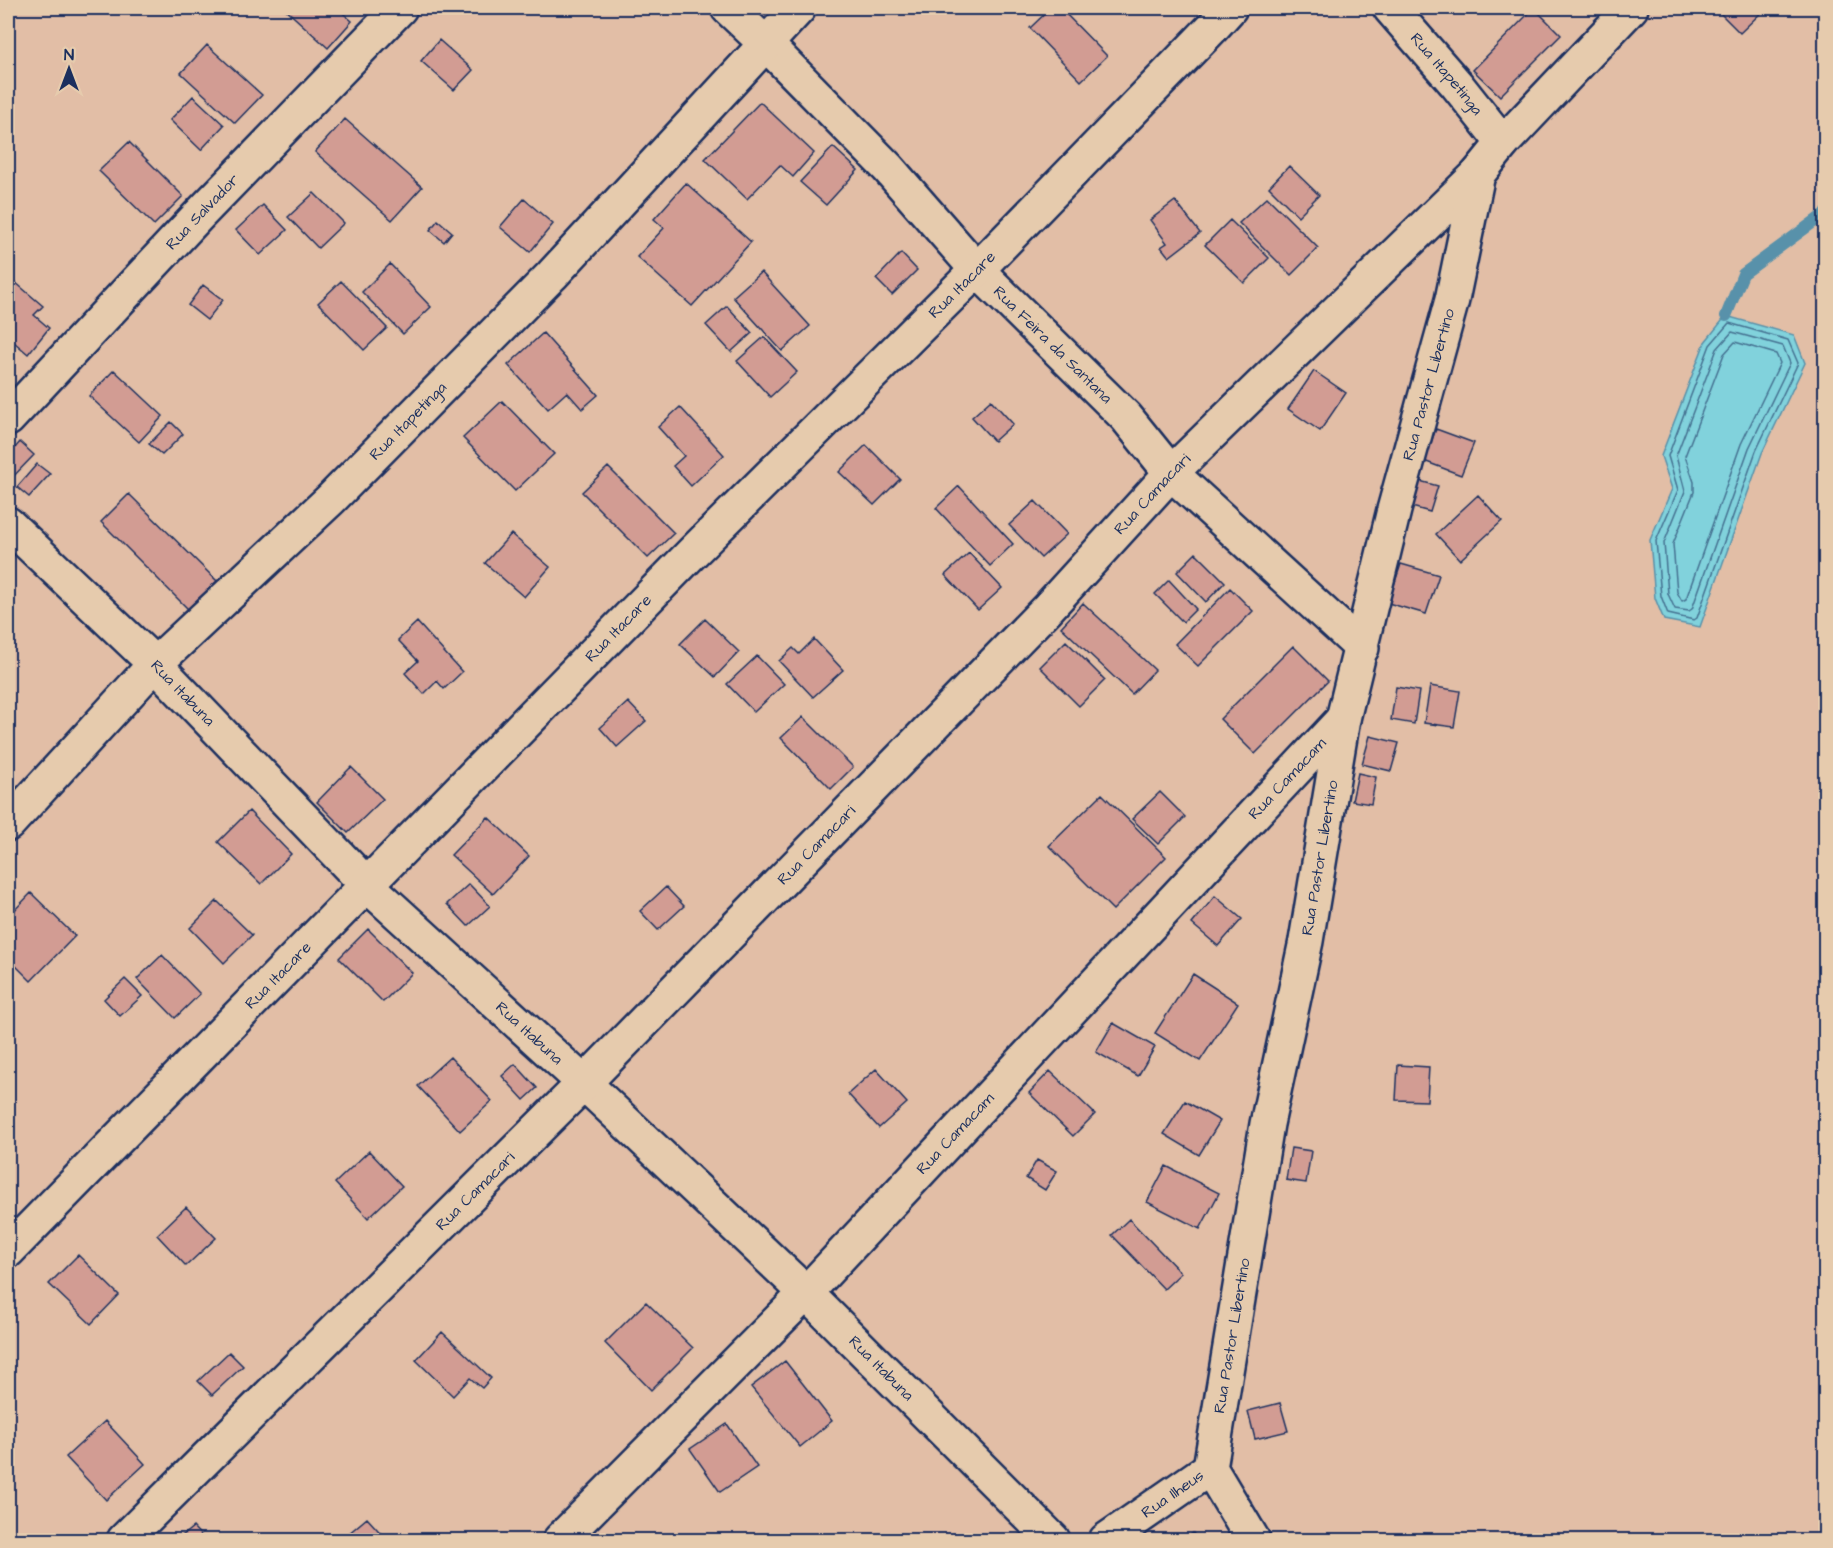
<svg xmlns="http://www.w3.org/2000/svg" width="1833" height="1548" font-family="'Architects Daughter',sans-serif">
<style>
.water{fill:#81d2dc;stroke:#5891aa;stroke-width:1.5}
.lines{fill:none;stroke-linecap:round;stroke-linejoin:round}
.shore{stroke:#447090;stroke-width:1.5}
.stream{stroke:#5891aa;stroke-width:12}
.building{fill:#d29c93;stroke:#1b2f5e;stroke-width:1.5}
.minor-casing{stroke:#1b2f5e;stroke-width:38}
.minor{stroke:#e6cbad;stroke-width:33}
.labels{text-anchor:middle;dominant-baseline:central;stroke-width:4.5;stroke-linejoin:round;paint-order:stroke}
.street-label{font-size:16px;fill:#1b2f5e;stroke:#e6cbad}
</style>
<rect width="100%" height="100%" fill="#e2bea6"/>
<filter id="ink" filterUnits="userSpaceOnUse"><feTurbulence type="fractalNoise" baseFrequency=".0167" numOctaves="2"/><feDisplacementMap in="SourceGraphic" scale="12" xChannelSelector="R" yChannelSelector="G"/><feConvolveMatrix kernelMatrix="1 2 1 2 8 2 1 2 1" color-interpolation-filters="sRGB"/></filter>
<g filter="url(#ink)">
<path class="water" d="M 1726,316 L 1794,335 L 1805,363 L 1762,453 L 1700,627 L 1664,620 L 1655,598 L 1650,540 L 1672,489 L 1661,456 L 1705,342 Z"/>
<g class="lines">
<path class="shore" d="M 1729,323 L 1788,340 L 1798,363 L 1756,451 L 1697,618 L 1694,620 L 1668,614 L 1661,596 L 1656,541 L 1678,490 L 1668,456 L 1710,345 Z
M 1732,332 L 1783,346 L 1790,363 L 1749,448 L 1692,609 L 1689,611 L 1675,609 L 1668,594 L 1664,543 L 1685,491 L 1676,456 L 1717,349 Z
M 1735,342 L 1776,354 L 1780,363 L 1741,444 L 1686,599 L 1682,601 L 1677,592 L 1673,544 L 1694,492 L 1694,482 L 1685,456 L 1724,354 Z"/>
<path class="stream" d="M 1726,316 L 1743,274 L 1826,213"/>
</g>
<path class="building" d="M 284,8 L 337,8 L 352,21 L 328,48 Z
M 1051,8 L 1060,8 L 1107,56 L 1081,81 L 1030,28 Z
M 1534,8 L 1561,35 L 1500,96 L 1473,70 Z
M 1715,8 L 1766,8 L 1740,33 Z
M 439,40 L 473,70 L 454,90 L 421,61 Z
M 207,45 L 262,95 L 235,123 L 181,73 Z
M 193,96 L 224,125 L 201,150 L 170,120 Z
M 760,102 L 814,153 L 793,177 L 780,165 L 747,199 L 705,159 Z
M 345,119 L 422,187 L 392,220 L 315,152 Z
M 129,142 L 183,196 L 154,225 L 99,171 Z
M 833,147 L 858,170 L 826,205 L 800,182 Z
M 1289,166 L 1319,195 L 1298,216 L 1269,187 Z
M 686,183 L 751,242 L 692,306 L 637,257 L 664,228 L 654,219 Z
M 314,193 L 344,223 L 318,248 L 288,217 Z
M 1267,197 L 1318,248 L 1291,275 L 1239,223 Z
M 524,199 L 553,224 L 530,252 L 500,227 Z
M 1175,201 L 1200,233 L 1169,257 L 1161,247 L 1167,243 L 1150,220 Z
M 263,205 L 287,230 L 260,255 L 236,230 Z
M 438,220 L 452,232 L 444,242 L 430,230 Z
M 1230,220 L 1269,258 L 1244,283 L 1205,245 Z
M 901,253 L 917,270 L 892,295 L 876,279 Z
M 390,264 L 431,307 L 403,334 L 362,292 Z
M 761,272 L 810,326 L 782,351 L 733,297 Z
M 8,276 L 43,306 L 34,315 L 49,328 L 28,354 L 8,337 Z
M 341,281 L 387,328 L 364,350 L 318,303 Z
M 203,285 L 223,300 L 207,320 L 188,305 Z
M 727,306 L 752,333 L 731,352 L 706,325 Z
M 543,333 L 598,395 L 582,409 L 567,392 L 548,409 L 508,365 Z
M 764,337 L 797,372 L 770,397 L 737,361 Z
M 114,370 L 163,416 L 139,442 L 89,396 Z
M 1314,371 L 1346,393 L 1320,431 L 1288,409 Z
M 991,400 L 1013,424 L 994,441 L 972,417 Z
M 502,401 L 554,454 L 515,491 L 463,438 Z
M 680,407 L 724,455 L 691,486 L 673,466 L 684,456 L 658,427 Z
M 171,422 L 183,434 L 162,455 L 149,444 Z
M 1436,429 L 1474,443 L 1461,475 L 1424,461 Z
M 20,442 L 34,455 L 8,482 L 8,456 Z
M 866,445 L 900,479 L 874,505 L 839,472 Z
M 37,464 L 50,474 L 29,497 L 17,487 Z
M 608,467 L 674,533 L 648,558 L 582,492 Z
M 1416,480 L 1438,486 L 1430,512 L 1408,506 Z
M 959,486 L 1013,544 L 990,566 L 936,508 Z
M 129,494 L 217,581 L 188,609 L 101,522 Z
M 1478,495 L 1502,521 L 1460,560 L 1436,534 Z
M 1035,501 L 1067,534 L 1041,558 L 1009,525 Z
M 511,534 L 550,567 L 524,597 L 485,563 Z
M 969,553 L 1002,588 L 978,610 L 945,575 Z
M 1196,553 L 1225,582 L 1206,602 L 1177,572 Z
M 1401,564 L 1439,575 L 1426,614 L 1388,603 Z
M 1169,580 L 1196,609 L 1183,622 L 1155,594 Z
M 1230,588 L 1253,611 L 1198,666 L 1175,644 Z
M 1083,603 L 1155,670 L 1132,694 L 1061,627 Z
M 705,619 L 739,652 L 715,677 L 680,644 Z
M 417,622 L 462,672 L 444,689 L 437,681 L 424,694 L 405,673 L 418,661 L 398,640 Z
M 814,639 L 843,670 L 813,697 L 779,661 L 793,648 L 799,654 Z
M 1066,641 L 1105,680 L 1079,706 L 1040,667 Z
M 1293,646 L 1328,681 L 1255,754 L 1220,719 Z
M 757,656 L 784,684 L 754,712 L 727,684 Z
M 1430,686 L 1460,691 L 1454,727 L 1424,723 Z
M 1396,687 L 1419,691 L 1414,724 L 1391,720 Z
M 628,702 L 646,721 L 617,747 L 600,728 Z
M 803,717 L 853,767 L 831,789 L 781,738 Z
M 1370,736 L 1399,743 L 1391,771 L 1362,764 Z
M 351,767 L 383,799 L 348,833 L 317,802 Z
M 1358,773 L 1376,777 L 1371,804 L 1352,801 Z
M 1160,792 L 1185,817 L 1158,844 L 1132,819 Z
M 1102,794 L 1166,857 L 1113,910 L 1049,846 Z
M 249,811 L 291,854 L 261,884 L 218,842 Z
M 488,817 L 529,856 L 493,894 L 451,855 Z
M 469,884 L 490,906 L 468,926 L 447,904 Z
M 666,887 L 684,906 L 658,930 L 640,911 Z
M 31,893 L 75,936 L 31,981 L 8,958 L 8,917 Z
M 1215,896 L 1242,919 L 1218,946 L 1192,924 Z
M 217,901 L 252,935 L 224,963 L 190,928 Z
M 368,929 L 412,973 L 383,1002 L 339,958 Z
M 162,955 L 200,994 L 175,1018 L 137,979 Z
M 1193,974 L 1238,1003 L 1200,1061 L 1155,1033 Z
M 125,979 L 142,996 L 120,1016 L 104,999 Z
M 1113,1023 L 1155,1047 L 1138,1076 L 1096,1052 Z
M 450,1057 L 492,1101 L 460,1131 L 418,1086 Z
M 515,1064 L 537,1088 L 524,1100 L 502,1076 Z
M 1398,1065 L 1429,1067 L 1427,1101 L 1396,1100 Z
M 876,1069 L 907,1103 L 879,1128 L 848,1094 Z
M 1050,1071 L 1095,1114 L 1073,1136 L 1029,1093 Z
M 1185,1101 L 1220,1121 L 1199,1155 L 1164,1134 Z
M 1291,1148 L 1311,1151 L 1306,1183 L 1286,1180 Z
M 369,1151 L 402,1186 L 368,1218 L 335,1183 Z
M 1037,1160 L 1057,1171 L 1045,1190 L 1026,1178 Z
M 1166,1166 L 1219,1193 L 1200,1229 L 1147,1202 Z
M 186,1207 L 216,1238 L 186,1266 L 157,1235 Z
M 1129,1219 L 1181,1273 L 1164,1289 L 1112,1235 Z
M 78,1255 L 119,1295 L 91,1324 L 49,1284 Z
M 646,1302 L 693,1348 L 651,1390 L 605,1343 Z
M 442,1332 L 491,1378 L 482,1388 L 470,1378 L 453,1396 L 416,1360 Z
M 229,1352 L 243,1366 L 212,1395 L 198,1381 Z
M 785,1361 L 832,1421 L 800,1447 L 751,1387 Z
M 1280,1403 L 1288,1431 L 1255,1439 L 1248,1411 Z
M 105,1421 L 145,1464 L 106,1500 L 66,1457 Z
M 727,1424 L 757,1467 L 720,1492 L 690,1449 Z
M 367,1518 L 387,1540 L 341,1540 Z
M 193,1527 L 205,1540 L 177,1540 Z
M 1193,1533 L 1199,1540 L 1182,1540 Z"/>
<g class="lines">
<g class="minor-casing">
<g id="minor">
<path id="s1" d="M 728,8 L 765,43 L 888,168 L 977,270 L 1126,417 L 1171,473 L 1362,648"/>
<path id="s2" d="M 1390,8 L 1457,85 L 1503,143"/>
<path id="s3" d="M 8,419 L 198,216 L 400,8"/>
<path id="s4" d="M 8,524 L 155,664 L 367,885 L 584,1083 L 806,1293 L 1053,1540"/>
<path id="s5" d="M 8,824 L 155,664 L 331,499 L 552,275 L 799,8"/>
<path id="s6" d="M 8,1251 L 693,552 L 977,270 L 1212,28 L 1230,8"/>
<path id="s7" d="M 124,1540 L 584,1083 L 1047,609 L 1171,473 L 1478,174 L 1503,143 L 1631,8"/>
<path id="s8" d="M 560,1540 L 806,1293 L 1343,719"/>
<path id="s9" d="M 1106,1540 L 1210,1468"/>
<path id="s10" d="M 1253,1540 L 1210,1468 L 1267,1124 L 1306,941 L 1343,719 L 1394,510 L 1452,300 L 1478,174"/>
</g>
</g>
<use href="#minor" class="minor"/>
</g>
</g>
<g class="labels">
<g class="street-label">
<text stroke="none"><textPath href="#s2" startOffset="87">Rua Itapetinga</textPath></text>
<text stroke="none"><textPath href="#s3" startOffset="284">Rua Salvador</textPath></text>
<text stroke="none"><textPath href="#s6" startOffset="1358">Rua Itacare</textPath></text>
<text stroke="none"><textPath href="#s1" startOffset="468">Rua Feira da Santana</textPath></text>
<text stroke="none"><textPath href="#s10" startOffset="1190">Rua Pastor Libertino</textPath></text>
<text stroke="none"><textPath href="#s5" startOffset="568">Rua Itapetinga</textPath></text>
<text stroke="none"><textPath href="#s7" startOffset="1467">Rua Camacari</textPath></text>
<text stroke="none"><textPath href="#s6" startOffset="872">Rua Itacare</textPath></text>
<text stroke="none"><textPath href="#s4" startOffset="243">Rua Itabuna</textPath></text>
<text stroke="none"><textPath href="#s8" startOffset="1053">Rua Camacam</textPath></text>
<text stroke="none"><textPath href="#s7" startOffset="981">Rua Camacari</textPath></text>
<text stroke="none"><textPath href="#s10" startOffset="704">Rua Pastor Libertino</textPath></text>
<text stroke="none"><textPath href="#s6" startOffset="386">Rua Itacare</textPath></text>
<text stroke="none"><textPath href="#s4" startOffset="729">Rua Itabuna</textPath></text>
<text stroke="none"><textPath href="#s8" startOffset="567">Rua Camacam</textPath></text>
<text stroke="none"><textPath href="#s7" startOffset="495">Rua Camacari</textPath></text>
<text stroke="none"><textPath href="#s10" startOffset="218">Rua Pastor Libertino</textPath></text>
<text stroke="none"><textPath href="#s4" startOffset="1215">Rua Itabuna</textPath></text>
<text stroke="none"><textPath href="#s9" startOffset="81">Rua Ilheus</textPath></text>
</g>
</g>
<rect width="1833" height="1548" fill="none" stroke="#e6cbad" stroke-width="30"/>
<rect x="15" y="15" width="1803" height="1518" fill="none" stroke="#1b2f5e" stroke-width="2" filter="url(#ink)"/>
<g transform="translate(69 69)" stroke="#e6cbad" stroke-width="4.5" paint-order="stroke">
<path d="M0-4.5L10 22L0 15L-10 22Z" fill="#1b2f5e"/>
<text y="-9" font-size="16" font-weight="bold" text-anchor="middle" fill="#1b2f5e">N</text>
</g>
</svg>
